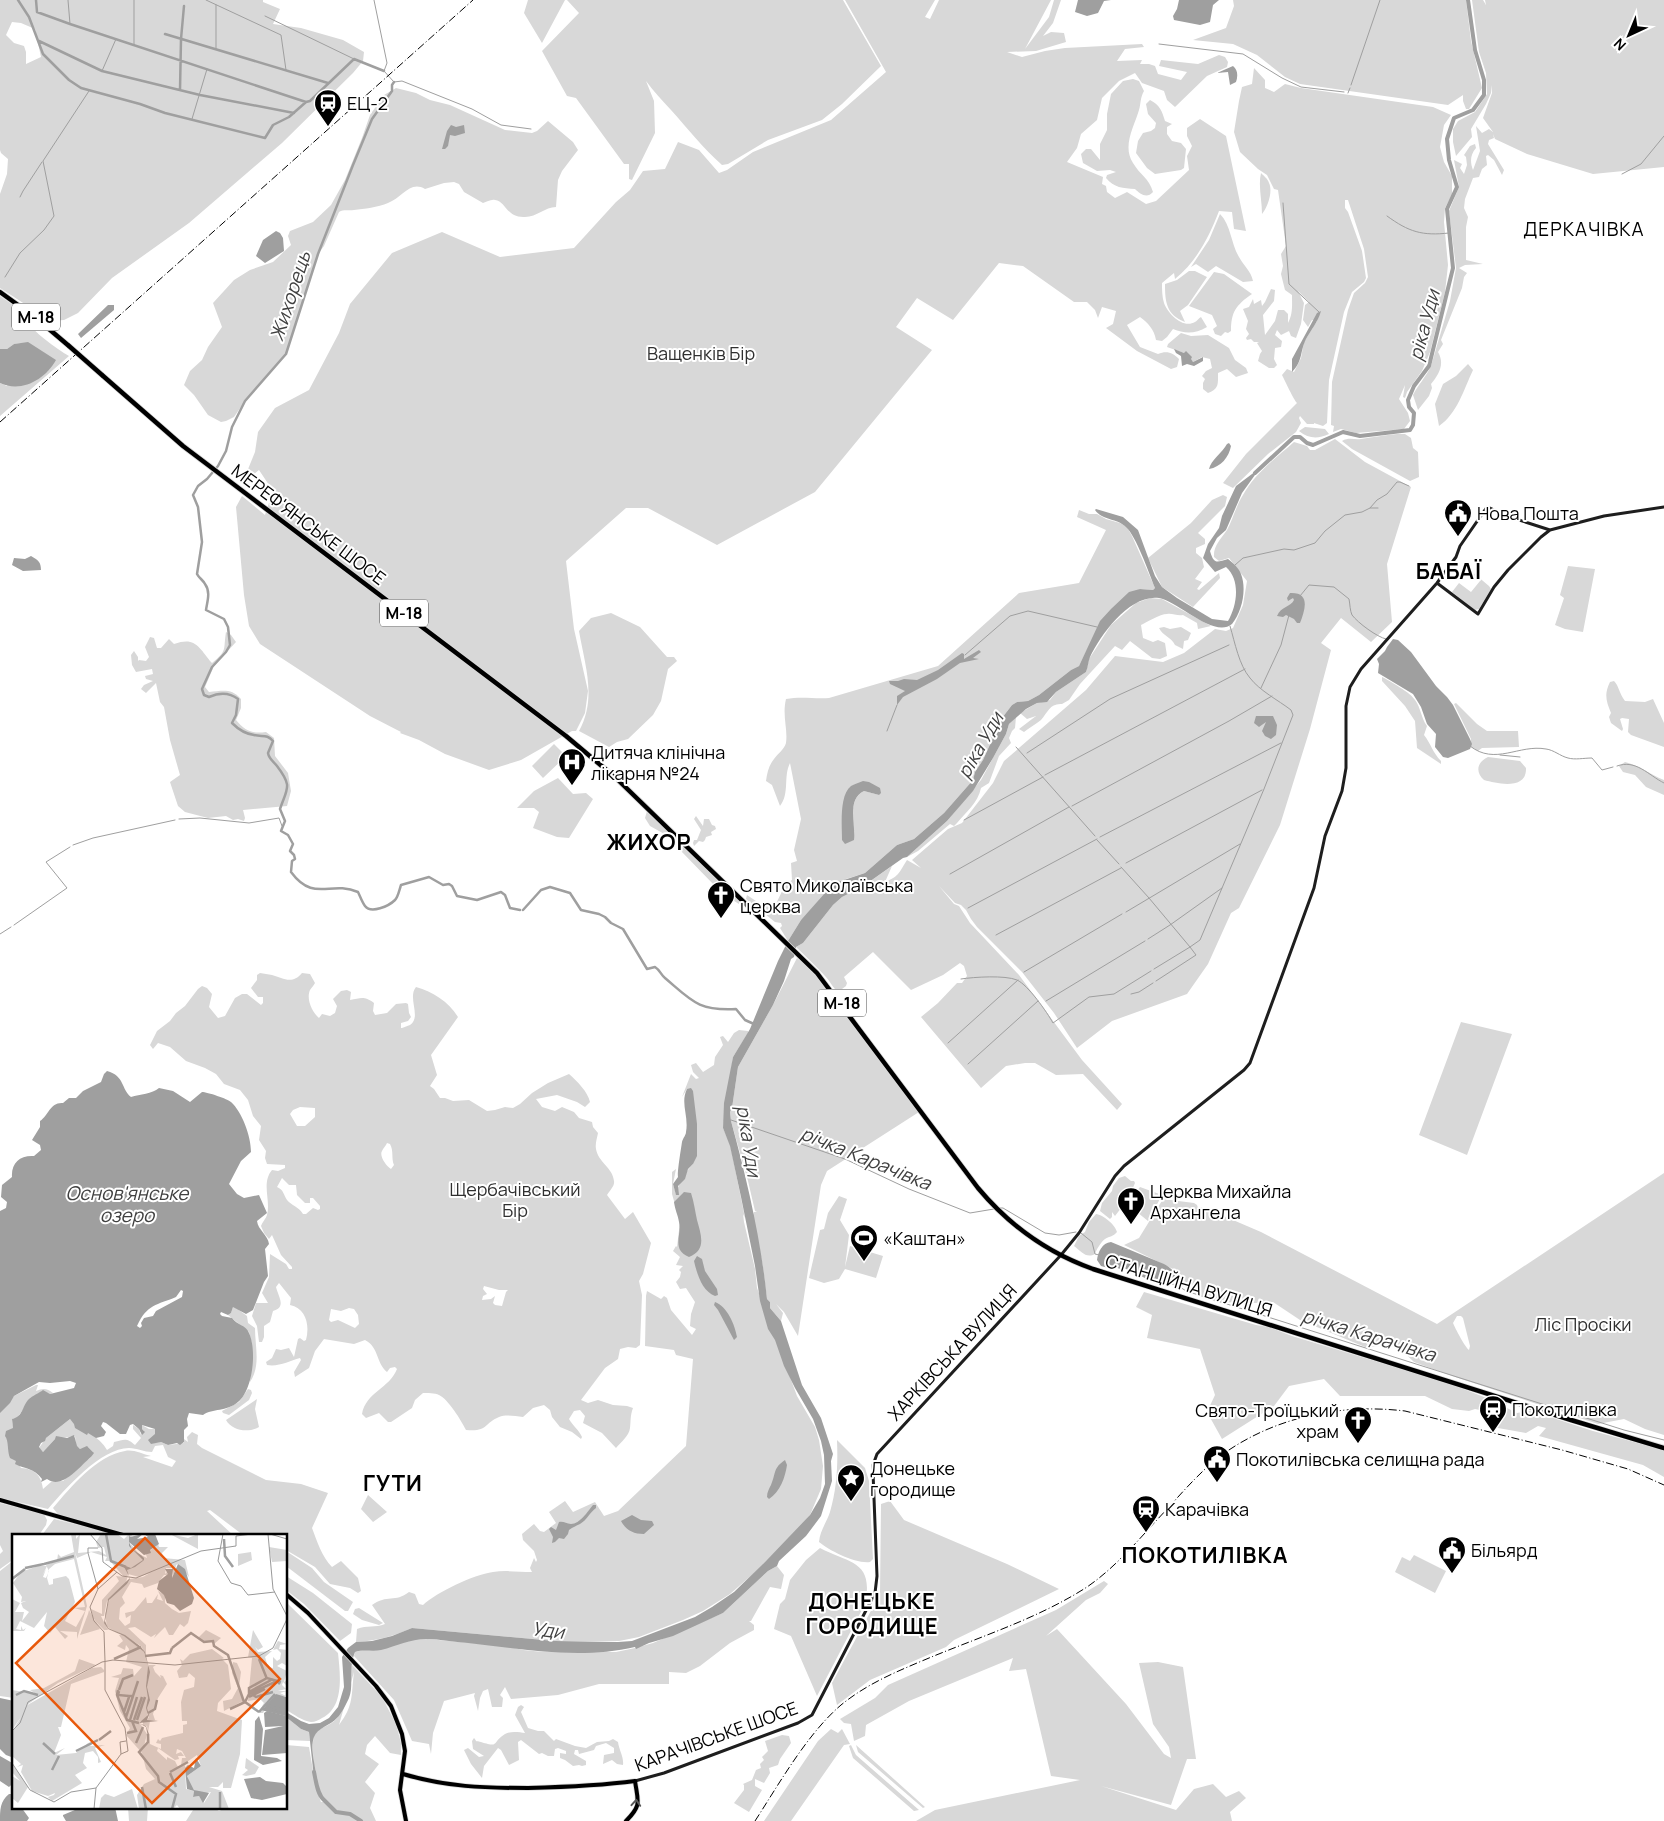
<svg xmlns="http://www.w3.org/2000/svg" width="1664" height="1821" font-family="Manrope,sans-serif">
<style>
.green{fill:#d8d8d8;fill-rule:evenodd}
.water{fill:#9f9f9f;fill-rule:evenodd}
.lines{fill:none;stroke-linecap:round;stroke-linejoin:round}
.stream{stroke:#9f9f9f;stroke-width:1}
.canal{stroke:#9f9f9f;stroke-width:2.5}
.river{stroke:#9f9f9f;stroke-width:4}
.primary-casing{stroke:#dbdbdb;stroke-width:5.5}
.highway-casing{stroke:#dbdbdb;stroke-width:6}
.secondary{stroke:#1e1e1e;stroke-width:3}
.primary{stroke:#000;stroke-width:4}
.highway{stroke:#000;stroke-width:4.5}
.rail{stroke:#000;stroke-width:1;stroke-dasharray:8 2.5 1 2.5;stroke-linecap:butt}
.highway-bridge-casing{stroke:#dbdbdb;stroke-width:6;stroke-linecap:butt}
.highway-bridge{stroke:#000;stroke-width:4.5}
.oneway{stroke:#595959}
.labels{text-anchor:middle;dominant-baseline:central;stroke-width:4;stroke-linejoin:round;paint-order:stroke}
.shield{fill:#fff;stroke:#4c4c4c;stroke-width:1}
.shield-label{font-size:16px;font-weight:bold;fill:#000}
.poi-label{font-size:18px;fill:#000;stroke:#fff;text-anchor:start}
.park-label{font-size:18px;fill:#2f2f2f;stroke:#fff}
.street-label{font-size:18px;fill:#000;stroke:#fff}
.neighbourhood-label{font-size:19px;letter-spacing:1px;fill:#000;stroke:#fff}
.water-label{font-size:19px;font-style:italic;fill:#404040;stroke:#fff}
.district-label{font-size:22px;font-weight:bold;letter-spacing:1px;fill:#000;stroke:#fff}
.inset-river{fill:none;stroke:#9f9f9f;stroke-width:2.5}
.inset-road{fill:none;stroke:#999;stroke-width:1}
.view{fill:#e8590c;fill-opacity:0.15;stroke:#e8590c;stroke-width:2.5}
.inset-edge{fill:none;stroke:#000;stroke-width:2.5}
</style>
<rect width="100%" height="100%" fill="#fff"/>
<path class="green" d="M 0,0 L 263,0 L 263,2 L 280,9 L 273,24 L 301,28 L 343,40 L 364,52 L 363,61 L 353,73 L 282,143 L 189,223 L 112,278 L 78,313 L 64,320 L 51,321 L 0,288 L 0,194 L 7,174 L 8,159 L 1,153 L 0,150 ZM 12,22 L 21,23 L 35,29 L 41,57 L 26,64 L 26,52 L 24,46 L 14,43 L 6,35 Z
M 528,0 L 565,0 L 542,43 L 524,13 Z
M 567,0 L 843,0 L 881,66 L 842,104 L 822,120 L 768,140 L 728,164 L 722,165 C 703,148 688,129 671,110 C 662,100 653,91 646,81 L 654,101 L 655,133 L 632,180 L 629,179 L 629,164 L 624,164 L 576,98 L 567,96 L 542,51 L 579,13 Z
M 845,0 L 935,0 L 925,17 L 930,19 L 939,0 L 1051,0 L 1025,49 L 1049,17 L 1054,0 L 1061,0 L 1053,23 L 1043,36 L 1051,32 L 1064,33 L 1066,42 L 1036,51 L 1007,52 L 1022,57 L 1045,51 L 1065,48 L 1142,44 L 1144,47 L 1125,49 L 1117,61 L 1142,60 L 1140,64 L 1149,64 L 1155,66 L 1158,74 L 1181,80 L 1187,72 L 1159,66 L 1161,60 L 1198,64 L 1219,55 L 1225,57 L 1228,62 L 1227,67 L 1207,76 L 1175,107 L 1167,100 L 1164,91 L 1142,83 L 1135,73 L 1119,81 L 1102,98 L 1097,120 L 1081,134 L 1077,148 L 1067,162 L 1103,177 L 1102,184 L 1106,186 L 1107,192 L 1115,198 L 1127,192 L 1146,204 L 1156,201 L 1189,170 L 1187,156 L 1192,146 L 1187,136 L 1187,128 L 1200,119 L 1226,136 L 1246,231 L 1234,229 L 1232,212 L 1219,211 C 1209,237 1197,261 1175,279 L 1174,273 L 1162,283 C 1162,289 1162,297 1164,303 C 1168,314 1183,329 1195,322 C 1197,321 1199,318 1201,317 L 1207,327 C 1195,334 1185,334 1173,329 L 1167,337 L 1162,341 L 1156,340 C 1154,329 1148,323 1140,317 L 1127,325 L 1140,347 L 1158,354 C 1167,350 1173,353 1179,359 L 1177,367 L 1171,369 L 1137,351 L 1106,328 L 1113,324 L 1116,311 L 1102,307 L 1098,318 L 1095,310 L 1087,302 L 1074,302 L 1023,266 L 999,263 L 953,320 L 917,298 L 896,327 L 932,350 L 815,492 L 717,545 L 648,508 L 626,508 L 566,561 L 574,629 L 588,691 L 585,713 L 576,731 L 572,731 L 521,760 L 489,770 L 445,754 L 419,740 L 400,733 L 401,732 L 370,716 L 260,644 L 249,626 L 244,595 L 236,507 L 242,496 L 265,515 L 273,491 L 259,470 L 242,484 L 255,452 L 258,432 L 275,408 L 309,390 L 339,333 L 350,304 L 392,253 L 442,232 L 500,257 L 574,248 L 616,202 L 630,190 L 643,171 L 665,169 L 678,142 L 699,150 L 719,173 L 727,170 L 753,152 L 831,120 L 886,72 Z
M 1233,0 L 1466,0 L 1471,41 L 1482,88 L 1469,109 L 1466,109 L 1463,101 L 1463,95 L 1448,105 L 1300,84 L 1285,77 L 1257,55 L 1233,44 L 1193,40 L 1226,28 L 1234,6 Z
M 1472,0 L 1483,0 L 1486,5 L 1485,0 L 1664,0 L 1664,167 L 1593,174 L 1527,154 L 1495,139 L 1493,134 L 1494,138 L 1489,140 L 1488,144 L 1504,170 L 1502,175 L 1494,160 L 1488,155 L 1486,156 L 1487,165 L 1482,169 L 1479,177 L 1473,178 L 1465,199 L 1464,208 L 1468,217 L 1466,227 L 1466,260 L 1483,264 L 1465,265 L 1459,268 L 1467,273 L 1464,277 L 1462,288 L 1441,340 L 1443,344 L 1438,352 C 1445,364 1439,374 1431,384 L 1432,388 L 1429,396 L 1418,410 L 1413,395 C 1418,385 1426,377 1431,366 L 1450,301 L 1456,268 L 1449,211 L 1459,187 L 1454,160 L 1462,164 L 1460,168 L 1464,174 L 1467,165 L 1466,157 L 1464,155 L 1470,146 L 1475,144 L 1476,148 C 1470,155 1470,162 1473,170 L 1480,151 L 1476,126 L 1482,133 L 1489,129 L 1493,132 L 1483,118 L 1492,93 L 1491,85 L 1491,93 L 1486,104 L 1471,129 L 1472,137 L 1456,156 L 1453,142 L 1453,129 L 1458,121 L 1475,112 L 1487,94 L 1486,73 L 1479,52 Z
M 1254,68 L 1265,80 L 1265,88 L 1274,92 L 1285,84 L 1301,88 L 1433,107 L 1451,115 L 1444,125 L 1440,147 L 1444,162 L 1452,176 L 1452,194 L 1445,208 L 1444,222 L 1448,265 L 1445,292 L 1430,352 L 1422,371 L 1407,392 L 1405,398 L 1403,397 L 1405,385 L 1399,399 L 1408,413 L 1410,421 L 1404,429 L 1356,433 L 1341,429 L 1333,432 L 1334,426 L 1331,425 L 1332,382 L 1348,310 L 1354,293 L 1365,283 L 1368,277 L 1364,249 L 1348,200 L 1345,200 L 1345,208 L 1348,212 L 1362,251 L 1366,278 L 1364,282 L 1352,292 L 1344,312 L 1329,380 L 1327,423 L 1323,426 L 1314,423 L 1314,424 L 1307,424 L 1300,416 L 1299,418 L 1301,423 L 1296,432 L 1268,454 L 1233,488 L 1223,483 L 1246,454 L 1297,403 C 1294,400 1285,381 1282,375 L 1287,369 L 1294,372 L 1301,358 L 1304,342 L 1317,321 L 1312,320 L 1308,327 L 1303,320 L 1305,305 L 1309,302 L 1298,291 L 1304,303 L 1301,324 L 1296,338 L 1291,336 L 1289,331 L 1281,335 L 1277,330 L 1275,335 L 1282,341 L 1281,347 L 1275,348 L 1274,359 L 1277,365 L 1274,368 L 1269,368 L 1258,361 L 1260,354 L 1262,351 L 1257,343 L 1259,342 L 1254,342 L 1251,339 L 1247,340 L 1246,338 L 1249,334 L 1246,329 L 1248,321 L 1243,309 L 1249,307 L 1253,299 L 1254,304 L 1261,300 L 1262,306 L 1265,302 L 1271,289 L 1275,290 L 1274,301 L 1263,315 L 1265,335 L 1275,321 L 1278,310 L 1284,310 L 1288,314 L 1288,323 C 1293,314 1292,305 1292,295 L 1285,290 L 1281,274 L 1283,266 L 1281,254 L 1286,246 L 1278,190 L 1274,189 L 1267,175 L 1258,169 L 1240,152 L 1234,132 L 1239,101 L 1242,87 L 1252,84 Z
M 1133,79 L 1139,81 L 1144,91 C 1140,98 1141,103 1139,110 C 1134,127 1122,146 1133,163 C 1140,175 1149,178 1153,192 C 1147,199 1140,194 1135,189 C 1123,188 1114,188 1106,178 L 1107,175 L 1116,172 L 1110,170 L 1097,171 L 1083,163 L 1081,154 L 1086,149 L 1091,149 L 1100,160 L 1100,144 L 1107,130 L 1107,114 L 1111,94 L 1123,81 Z
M 396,88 L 416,93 L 430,100 L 450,105 L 505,130 L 532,133 L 537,131 L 548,121 L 573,142 L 578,150 L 562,171 L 558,180 L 556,207 C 545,207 537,217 525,217 C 506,218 506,201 495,200 C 491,199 487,202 483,203 L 464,192 L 459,184 L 454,182 L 444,183 L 425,189 C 410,180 402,198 388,203 C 378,207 364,209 354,210 C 348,211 344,209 339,212 L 324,246 L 318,254 L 286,354 L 245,401 L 234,417 L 226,421 L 221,422 L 208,415 L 194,395 L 184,385 L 190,371 L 202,360 L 208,347 L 222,327 L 213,303 L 234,280 L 250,270 L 273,262 L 291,245 L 288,236 L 290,231 L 313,222 L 331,205 L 345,180 L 362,138 L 370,115 L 384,95 Z
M 1150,100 C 1160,105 1162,111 1165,121 L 1172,124 L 1167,127 L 1167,134 L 1172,141 L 1181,143 L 1186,149 L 1184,168 L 1181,170 L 1155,174 L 1147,168 L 1136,153 L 1138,141 L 1143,133 L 1151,131 L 1155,128 L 1156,123 L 1148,114 L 1146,104 Z
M 1261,173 C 1264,176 1268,179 1269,183 C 1273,191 1268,207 1262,214 C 1262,200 1258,186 1261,173 Z
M 1220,214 C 1231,225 1231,244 1239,257 C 1244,266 1251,271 1253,281 L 1243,282 L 1216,266 L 1208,272 L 1196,264 L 1191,267 L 1209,240 Z
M 1189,271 L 1195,271 L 1207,277 L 1188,305 L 1180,311 L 1185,322 C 1166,315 1165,301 1165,284 L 1177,280 Z
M 1214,272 L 1224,274 L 1252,294 C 1236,305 1231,312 1231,331 L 1228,333 L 1225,332 L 1221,336 L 1215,334 L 1213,329 L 1217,326 L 1212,315 L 1189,306 Z
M 0,296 L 23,312 L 32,323 L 26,320 C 32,331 57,349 69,356 L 0,416 L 0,383 L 7,386 L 25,343 L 14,344 L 7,349 L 0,349 Z
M 1181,333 L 1191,336 L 1208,335 L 1229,348 L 1235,360 L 1246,368 L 1248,373 L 1236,377 L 1227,369 L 1218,373 C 1218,384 1219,389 1208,393 L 1203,389 L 1203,383 L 1205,379 L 1202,376 L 1206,371 L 1212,368 L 1210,359 L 1202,357 L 1193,362 L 1184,353 L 1167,347 L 1168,344 Z
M 1468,364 L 1473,370 C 1464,389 1457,414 1439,426 L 1435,404 L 1443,384 L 1456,376 Z
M 1305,427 L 1325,429 L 1329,434 C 1318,439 1309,439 1299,431 Z
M 1397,434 L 1405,434 L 1411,438 L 1413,448 L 1418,452 L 1419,477 L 1410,481 L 1352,449 L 1342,441 C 1349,437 1354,440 1361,439 C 1374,437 1385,435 1397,434 Z
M 1335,439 L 1365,462 L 1411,487 L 1387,564 L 1392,622 L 1371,642 L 1341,618 L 1321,643 L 1331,650 L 1310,729 L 1280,825 L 1239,908 L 1231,913 L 1208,964 L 1187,994 L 1112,1021 L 1077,1048 L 1054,1013 L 1022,972 L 977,927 L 971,919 L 966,910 L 961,905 L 955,903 L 939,886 L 954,904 L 959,906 L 970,923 L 1019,975 L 1082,1060 L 1122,1104 L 1117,1110 L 1083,1074 L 1056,1075 L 1035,1063 L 1025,1063 L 1006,1066 L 981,1088 L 921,1017 L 938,1003 L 957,983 L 962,983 L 967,976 L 964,966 L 960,963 L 943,975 L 911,990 L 873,952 L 844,977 L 847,983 L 846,986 L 838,992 C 833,988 830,981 825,976 C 816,966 806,957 796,947 L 803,943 L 833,905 L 842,897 L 862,887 L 892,866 L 885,882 C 900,876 899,872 907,860 L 921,868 L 912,860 L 948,829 L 962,823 L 993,783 L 1004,761 L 1086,690 L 1115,656 L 1163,662 L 1184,653 L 1215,629 L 1226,631 L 1233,628 L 1243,605 L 1247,581 L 1229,558 L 1219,561 L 1214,557 C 1213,546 1221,539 1227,530 C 1233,519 1236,506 1243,495 C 1255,473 1276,458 1294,442 L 1307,446 L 1310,450 L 1315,450 Z
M 1223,495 L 1227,497 L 1225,506 L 1198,533 L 1205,539 L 1205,544 L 1196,548 L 1196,553 L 1202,558 L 1204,567 L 1195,579 L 1202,582 L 1197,589 L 1199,590 L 1219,573 L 1220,578 L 1193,607 L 1162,587 L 1148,558 L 1191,523 L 1212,500 Z
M 1079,510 L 1089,514 L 1097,514 L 1106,519 L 1120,523 L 1127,527 L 1132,536 L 1155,588 L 1153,590 L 1140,589 L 1094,636 L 1079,666 L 1071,670 L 1039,695 L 1028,701 L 1017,702 L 1012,705 L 1002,718 L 983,760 L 975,772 L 973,780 L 944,813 L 914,839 L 897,845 L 865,873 L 846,879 L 801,920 L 788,941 L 780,928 L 782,926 L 781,923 L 775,922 L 746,899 L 747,895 L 762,905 L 774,908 L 785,885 L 792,880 L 791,863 L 797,861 L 794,850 L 801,819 L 790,763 C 783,777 790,793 780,806 L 772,785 L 766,781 C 767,773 769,765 774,759 C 778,753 784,750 786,743 C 788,729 782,716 786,699 C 801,696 814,699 829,698 L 938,666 L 1019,593 L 1079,583 L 1106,530 L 1077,517 ZM 880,788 L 879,795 L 864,791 C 849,798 852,822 855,836 L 847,792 Z
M 1464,565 L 1489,586 L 1491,589 L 1479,609 L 1475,610 L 1452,592 L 1459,583 L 1471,592 L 1480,581 L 1463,567 Z
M 1568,566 L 1595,569 L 1583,632 L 1565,629 L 1555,625 L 1564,598 L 1560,595 Z
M 1150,598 L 1162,599 L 1211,626 L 1198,629 L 1197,623 L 1183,615 C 1177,616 1172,613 1167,614 C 1160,614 1147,622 1141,625 L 1143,638 L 1153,642 L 1158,640 L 1165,643 L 1167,656 L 1160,659 L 1152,658 L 1130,641 L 1122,650 L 1115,646 L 1080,684 L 1069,700 L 1062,704 C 1050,703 1048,712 1041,720 C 1036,724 1029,728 1024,732 L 1019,729 L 1036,716 L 1027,719 L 1020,713 L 1037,703 L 1050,700 L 1056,692 L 1086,672 L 1089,659 L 1111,625 L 1136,603 Z
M 611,613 L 640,627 L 667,657 L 674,657 L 677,661 L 668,669 L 661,701 L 653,715 L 628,739 L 617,742 L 609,747 L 579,731 C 597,698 585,666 579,631 L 591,618 Z
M 1164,627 L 1170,629 L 1181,627 L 1191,633 L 1188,640 L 1184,641 L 1183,649 L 1175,645 C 1171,637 1163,636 1159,628 Z
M 226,632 L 231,635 L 236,642 L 214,666 L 205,687 L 209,692 C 223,691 231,688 241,699 L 241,708 L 236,720 C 245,731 252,734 266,732 L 274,738 L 275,756 L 288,773 L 291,791 L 287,806 L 243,810 L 245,818 L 244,821 L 238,819 L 233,820 L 226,816 L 208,818 L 185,812 L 178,806 L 170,782 L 180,775 L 170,740 L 164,707 L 160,702 L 156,683 L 146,693 L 141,689 L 144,685 L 153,681 L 146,679 L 145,676 L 153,674 L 152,669 L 136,672 L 132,665 L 131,655 L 134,651 L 138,657 L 138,661 L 139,660 L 146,661 L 149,657 L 145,647 L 150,637 L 154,638 L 157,648 L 161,648 L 169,639 L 174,644 C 196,636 199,648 212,663 C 228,650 223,650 226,632 Z
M 1382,677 C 1390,681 1411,693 1415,700 C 1421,708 1421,718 1427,726 L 1424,735 C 1431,744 1433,753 1441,761 L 1441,764 L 1417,748 L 1415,721 L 1405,706 L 1382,681 Z
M 1614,681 C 1619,686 1619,693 1625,701 L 1645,702 L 1653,699 L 1664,723 L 1664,747 L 1631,735 L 1628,732 L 1629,719 L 1622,718 L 1620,719 L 1623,729 L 1622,731 L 1611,723 L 1609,717 L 1611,713 C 1606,701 1604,694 1610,682 Z
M 1456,703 L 1477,724 L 1487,731 L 1518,731 L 1519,747 L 1482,748 L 1478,751 L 1471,747 L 1471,739 L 1454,704 Z
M 1016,717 L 1015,728 L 1012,731 L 1009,738 L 1011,743 L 999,756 L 989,783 L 981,788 C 978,803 966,812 957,823 L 954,826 L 950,824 L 918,851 L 907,857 L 947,821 L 981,780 L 1006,734 L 1009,724 Z
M 554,744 L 566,756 L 543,778 L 532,766 Z
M 1488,757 L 1520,761 L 1526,768 C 1527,790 1498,784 1484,780 C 1475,772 1477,762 1488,757 Z
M 1625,762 C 1641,766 1649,774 1664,780 L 1664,795 L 1646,787 L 1635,775 L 1623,772 L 1619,766 Z
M 558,778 L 573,794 L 586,793 L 593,799 L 569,838 L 557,837 L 533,828 L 539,812 L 534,808 L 517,808 L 534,791 Z
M 647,811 L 670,834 L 668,836 L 650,826 L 645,818 Z
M 696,816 L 703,826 L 704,819 L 709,819 L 712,825 L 715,826 L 716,829 L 711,832 L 712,835 L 706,837 L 705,840 L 703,842 L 699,841 L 694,846 L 693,843 L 694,840 L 697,840 L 701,830 L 694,819 Z
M 680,845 L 682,846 L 740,901 L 739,904 L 731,899 L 728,892 L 720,890 L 715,886 L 681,851 Z
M 797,958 L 812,970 L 919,1112 L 827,1171 L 821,1185 L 798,1336 L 784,1312 L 776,1304 L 771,1274 L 776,1304 L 783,1313 L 781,1321 L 770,1308 L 770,1302 L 767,1299 L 763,1267 L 753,1215 L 754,1212 L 757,1212 L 755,1211 L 748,1181 L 731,1121 L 730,1112 L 732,1108 L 738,1067 L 773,1005 Z
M 260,973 C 264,974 268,974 272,975 C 283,978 292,985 302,973 L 310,974 L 315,983 C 314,985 312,987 310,990 C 306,999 312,1012 319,1018 L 322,1014 L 330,1016 L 335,1013 L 337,1006 L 333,999 L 341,991 L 347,990 L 351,992 L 350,1000 C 360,999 363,995 374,1003 L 373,1011 L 375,1015 L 387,1013 L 396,1004 L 406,1003 L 408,1004 L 409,1013 L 411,1017 L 408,1021 L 401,1023 L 401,1028 L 402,1028 C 405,1027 407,1026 410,1025 C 422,1017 407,998 416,987 C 433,992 448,1001 458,1017 L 431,1055 L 437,1075 L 430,1086 L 434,1089 L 440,1098 L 445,1098 L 453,1101 L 469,1100 L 487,1111 L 495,1110 L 505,1107 L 513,1108 L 520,1104 L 532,1093 L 548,1083 L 569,1074 C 577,1081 588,1092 590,1102 L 585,1107 L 577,1102 L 557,1095 L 536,1099 L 542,1107 L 555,1111 L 562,1107 L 574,1112 L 579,1118 L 592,1122 L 593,1127 L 598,1133 C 597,1138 595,1144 596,1149 C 598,1162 613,1168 614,1181 C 615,1186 609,1191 607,1195 L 625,1219 L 633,1212 L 651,1243 L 643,1274 L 639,1281 L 642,1295 L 640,1345 L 636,1348 L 628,1347 L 620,1349 L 618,1359 L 605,1368 L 581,1400 L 588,1403 L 598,1400 L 613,1405 L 627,1406 L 633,1408 C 630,1416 631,1420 630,1428 C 629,1436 621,1442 616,1448 L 602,1433 L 583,1423 L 585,1416 L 580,1410 L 574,1411 L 569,1419 C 573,1426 579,1430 582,1437 L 581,1439 L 572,1432 L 560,1427 L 552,1417 L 550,1410 L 544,1405 L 533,1408 L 523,1417 C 515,1416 506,1414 499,1417 C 483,1424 488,1432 466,1430 C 461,1420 448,1399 439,1395 C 435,1393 427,1393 423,1393 L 415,1400 L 412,1408 L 391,1422 L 388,1422 L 379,1413 L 366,1418 L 362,1414 C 366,1392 389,1389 397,1369 L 395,1367 L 390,1368 L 387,1372 C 376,1363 379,1347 365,1340 L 354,1344 L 324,1339 L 315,1351 L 309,1368 L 295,1377 L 294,1372 L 301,1360 L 300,1358 C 289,1361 279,1367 267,1365 L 266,1362 L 272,1358 L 276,1349 L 281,1350 L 289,1348 L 294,1357 L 298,1339 L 300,1338 L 304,1341 L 306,1340 C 310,1325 306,1308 290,1305 L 291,1298 L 279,1283 L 276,1287 C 278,1296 287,1307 273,1311 L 270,1322 L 264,1326 L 264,1337 L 262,1342 L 259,1342 L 257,1326 L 252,1316 L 256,1303 L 268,1303 L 262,1293 L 269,1277 L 270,1254 L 286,1264 L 289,1269 L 292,1269 L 292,1267 L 281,1255 L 272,1235 L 269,1239 L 264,1233 L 261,1226 C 262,1222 266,1219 267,1215 C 271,1200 261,1183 272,1170 L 278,1171 L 285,1168 L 285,1165 L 267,1164 L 265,1158 L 266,1151 L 259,1140 L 261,1126 L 253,1116 L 248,1100 L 240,1090 L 224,1084 L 216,1074 L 205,1068 L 186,1061 L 170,1047 L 158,1043 L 153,1049 L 150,1045 L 157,1031 L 170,1021 L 176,1013 L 185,1006 L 198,989 L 202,986 L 207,988 L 212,994 L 209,1007 L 218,1018 L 225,1016 L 235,998 L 242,994 L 247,994 L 261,1005 L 263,1003 L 263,997 L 258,997 L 251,988 L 257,980 L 257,975 ZM 300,1107 L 315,1108 L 315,1117 L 305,1126 L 297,1126 L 290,1114 L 293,1110 ZM 387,1143 L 390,1144 C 394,1151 391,1158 394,1165 L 391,1169 C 386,1166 379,1156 382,1151 C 383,1148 386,1146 387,1143 ZM 282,1178 L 289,1185 L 296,1185 L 297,1195 L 305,1203 L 310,1203 L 310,1198 L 313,1198 L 320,1206 L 320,1209 L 318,1210 L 313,1208 L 306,1214 L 303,1214 C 298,1206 292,1206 287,1200 C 283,1194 284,1190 277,1187 ZM 484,1286 L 499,1290 L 508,1290 L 506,1292 L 502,1306 L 495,1305 L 493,1303 L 495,1296 L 491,1299 L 482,1300 L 483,1296 L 487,1294 L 483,1289 ZM 349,1308 L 354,1309 L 358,1315 L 359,1324 L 355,1328 L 338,1320 L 331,1322 L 329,1320 L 331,1309 L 341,1311 Z
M 1461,1022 L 1512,1034 L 1467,1155 L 1419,1135 Z
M 739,1030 L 748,1031 L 748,1033 L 733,1057 L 723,1128 L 730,1144 L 745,1218 L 743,1214 L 744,1222 L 755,1269 L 757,1288 L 797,1396 L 815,1427 L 819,1440 L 823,1466 L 821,1489 L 810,1515 L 801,1527 L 754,1573 L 730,1594 L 703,1611 L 683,1620 L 639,1637 L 619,1641 L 555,1641 L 412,1628 C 394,1636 376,1641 356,1642 L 357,1629 C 367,1625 375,1628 385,1624 L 372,1605 C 387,1594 395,1603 409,1592 L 415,1594 L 419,1604 L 423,1605 C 437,1592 473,1575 493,1572 C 505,1570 519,1572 532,1572 L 530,1568 L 534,1558 L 536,1562 L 537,1560 L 534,1551 L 523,1540 L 522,1534 L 534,1524 L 540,1531 L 544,1532 L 556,1523 L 549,1512 L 565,1501 L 573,1512 L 595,1502 L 604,1516 L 618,1511 L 686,1446 L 693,1359 L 676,1355 L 674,1350 L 645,1346 L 646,1296 L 647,1291 L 661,1299 L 664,1296 L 667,1298 L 671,1310 L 692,1335 L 696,1329 L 690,1326 L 691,1314 L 695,1302 L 686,1288 L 680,1289 L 676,1282 L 680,1277 L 681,1272 L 679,1270 L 683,1266 L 676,1265 L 680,1257 L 673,1251 L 676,1246 L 677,1247 L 680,1222 L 672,1194 L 672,1172 L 676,1169 L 673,1184 L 676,1194 C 679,1183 685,1172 693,1164 L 693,1092 L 687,1089 L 682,1097 L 691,1074 L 696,1079 L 699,1078 L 693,1072 L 691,1065 L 696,1063 L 703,1072 L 714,1065 L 715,1057 L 723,1045 L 720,1037 L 723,1036 L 728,1042 L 734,1033 Z
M 1664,1173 L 1664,1435 L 1645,1429 L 1624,1419 L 1598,1424 L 1452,1376 L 1414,1362 L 1396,1345 L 1365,1347 L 1300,1320 L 1273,1302 L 1255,1303 L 1216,1302 L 1190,1290 L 1177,1271 L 1124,1245 L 1139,1238 L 1163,1199 L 1194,1203 L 1197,1205 L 1198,1208 L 1201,1207 L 1205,1208 L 1261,1232 L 1437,1324 ZM 1457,1316 L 1461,1316 L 1463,1318 L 1470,1346 L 1469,1350 C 1465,1347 1455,1328 1453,1323 Z
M 1125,1176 L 1131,1181 L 1134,1181 L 1135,1183 L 1128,1199 L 1115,1216 L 1112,1212 L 1112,1217 L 1110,1219 L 1100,1211 L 1102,1203 L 1112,1191 L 1113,1186 L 1119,1178 Z
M 1140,1187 L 1162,1195 L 1148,1221 L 1127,1204 Z
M 839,1196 L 847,1199 L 840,1220 L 849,1235 L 845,1267 L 850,1246 L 883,1256 L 876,1278 L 845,1269 L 839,1279 L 824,1283 L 809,1278 L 820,1230 L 824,1229 L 828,1213 Z
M 1096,1214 C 1103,1215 1115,1224 1117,1232 C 1113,1237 1110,1236 1105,1239 C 1101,1242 1096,1250 1095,1254 C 1086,1259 1081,1251 1074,1246 L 1079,1236 L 1085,1232 L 1089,1222 Z
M 1144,1292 L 1256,1325 L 1269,1327 L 1292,1336 L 1448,1383 L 1497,1402 L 1504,1401 L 1507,1403 L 1505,1407 L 1517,1413 L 1529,1411 L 1538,1413 L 1593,1431 L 1664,1450 L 1664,1477 L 1643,1465 L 1539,1436 L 1546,1428 L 1538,1426 L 1526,1433 L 1498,1428 L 1488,1423 L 1480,1410 L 1475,1409 L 1469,1411 L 1452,1409 L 1425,1396 L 1340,1396 L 1324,1379 L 1289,1386 L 1274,1406 L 1222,1439 L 1207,1412 L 1215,1395 L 1200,1349 L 1147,1338 L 1152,1315 L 1136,1307 Z
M 233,1307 L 235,1307 L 247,1316 L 248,1323 L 255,1328 C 255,1346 261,1366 250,1382 L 252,1344 L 249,1332 L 228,1315 L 231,1313 Z
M 36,1385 L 38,1385 L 36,1391 C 43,1388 47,1388 53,1393 L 50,1394 L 43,1391 L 31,1398 L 17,1418 L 12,1419 L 17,1461 L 21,1468 C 35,1469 41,1475 43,1489 L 51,1482 L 63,1481 L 91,1457 L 93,1452 L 88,1447 L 80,1449 L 76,1446 L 75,1436 L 55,1439 L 43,1452 L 39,1448 L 46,1438 L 70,1419 C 82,1429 100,1437 107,1450 L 113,1446 L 114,1442 C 124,1440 126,1437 135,1445 L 141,1438 L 133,1429 L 133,1425 L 139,1429 L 141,1435 L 144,1431 L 142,1429 L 142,1425 L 149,1429 L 155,1429 L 156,1434 L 151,1443 L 161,1442 L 168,1445 L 184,1443 L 184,1439 L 188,1442 L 187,1437 L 192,1432 L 198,1435 L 197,1444 L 202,1448 L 266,1480 L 301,1484 L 328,1493 L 312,1528 C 317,1541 322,1557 332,1567 L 341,1561 L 358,1578 L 361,1591 L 358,1593 L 350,1588 L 330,1584 L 315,1567 L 286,1550 L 286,1535 L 243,1535 L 210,1510 L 207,1511 L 233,1535 L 129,1535 L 60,1517 L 53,1508 C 71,1487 96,1456 125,1451 C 133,1449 142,1454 151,1456 L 143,1457 L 172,1467 L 176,1461 L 168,1457 L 163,1445 L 155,1446 L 152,1452 C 144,1452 137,1448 129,1448 C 101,1448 65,1489 48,1509 L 0,1498 L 0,1411 L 14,1396 Z
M 248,1389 L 251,1390 L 252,1393 L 249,1400 L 229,1415 L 223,1413 L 222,1411 L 239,1402 Z
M 257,1399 L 255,1409 L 259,1427 C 249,1433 232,1431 226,1420 Z
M 837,1440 L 865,1468 L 869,1481 L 873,1559 L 870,1562 C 856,1564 830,1551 819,1542 C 820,1530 827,1522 830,1512 C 837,1488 838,1465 837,1440 Z
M 368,1495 L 387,1512 L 373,1522 L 361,1509 Z
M 890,1501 L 904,1520 L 1007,1564 L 1059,1589 L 954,1640 L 946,1647 L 870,1680 L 837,1705 L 832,1683 L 880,1594 L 881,1504 Z
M 0,1503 L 44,1514 L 47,1520 L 46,1525 L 39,1535 L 14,1535 L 14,1559 L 0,1569 L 0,1554 L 3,1551 L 0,1545 Z
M 54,1519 L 108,1532 L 107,1535 L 42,1535 Z
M 820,1548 C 851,1564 874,1561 865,1604 L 817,1696 L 791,1636 L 774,1629 L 780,1604 L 785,1599 L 790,1580 L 806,1560 Z
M 286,1551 L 312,1568 L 324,1582 L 353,1602 L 348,1611 L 345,1611 L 286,1566 Z
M 1414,1555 L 1446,1571 L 1435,1593 L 1395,1572 L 1402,1557 L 1410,1561 Z
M 14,1560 L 14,1698 L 0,1696 L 0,1571 Z
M 777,1566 L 784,1575 L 781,1589 L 770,1587 L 751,1621 L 749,1621 L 754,1625 L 754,1630 L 730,1643 L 700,1666 L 686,1673 L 669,1672 L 669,1684 L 599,1684 L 558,1695 L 511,1699 L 505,1687 L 500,1695 L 503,1698 L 502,1707 L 492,1707 L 488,1689 L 483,1691 L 480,1698 L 478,1711 L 474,1696 L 475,1693 L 444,1701 L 433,1733 L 431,1754 L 429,1744 L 412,1741 L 394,1700 L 354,1656 L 355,1652 L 363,1650 L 411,1639 L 427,1639 L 506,1646 L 523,1650 L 543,1652 L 616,1652 L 635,1648 L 653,1643 L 723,1613 L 768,1571 Z
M 286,1576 L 313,1593 L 352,1624 L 351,1633 L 340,1641 L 304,1604 L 286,1590 Z
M 1104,1581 L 1108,1584 L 1100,1593 L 1086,1600 L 1046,1636 L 1057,1629 L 1126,1704 L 1164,1754 L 1171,1758 L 1169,1747 L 1153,1724 L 1139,1663 L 1158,1662 L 1183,1667 L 1196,1759 L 1187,1759 L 1171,1805 L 1101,1786 L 1176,1810 L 1194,1789 L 1213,1784 L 1226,1797 L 1239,1791 L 1246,1798 L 1230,1812 L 1232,1821 L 916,1821 L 935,1810 L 1080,1780 L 1051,1776 L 1026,1669 L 1009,1671 L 1013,1658 L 909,1701 L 866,1725 L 865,1736 L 854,1741 L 851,1724 L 844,1723 L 840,1719 L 875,1698 L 888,1685 L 1056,1610 Z
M 286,1602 L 338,1653 C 340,1673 345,1707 322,1718 C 319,1720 315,1722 311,1722 C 302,1721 294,1714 286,1710 Z
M 359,1608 L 383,1623 L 379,1625 L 362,1620 L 353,1614 L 355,1609 Z
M 352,1665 L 382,1697 L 396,1724 L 401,1743 L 401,1755 L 390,1753 L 375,1736 L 367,1745 L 365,1754 L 379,1764 L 365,1782 L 375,1793 L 370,1808 L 376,1821 L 361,1821 L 358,1818 L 359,1821 L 186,1821 L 195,1807 L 212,1807 L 219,1811 L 229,1807 L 286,1807 L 286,1745 L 309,1747 L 316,1788 L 321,1802 L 326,1801 C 322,1796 319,1791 317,1784 C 315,1774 310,1742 315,1734 C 321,1726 335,1725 339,1715 C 345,1699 347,1681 352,1665 ZM 354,1672 C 351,1696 354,1705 339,1725 Z
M 521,1705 L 524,1707 L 521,1712 L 528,1728 L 538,1731 L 544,1731 L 554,1741 L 556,1739 L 575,1746 L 586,1748 L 597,1742 L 609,1741 L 613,1739 L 618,1742 C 619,1750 624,1757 623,1765 L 617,1764 L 612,1760 L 603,1764 L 604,1755 L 614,1753 L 614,1748 L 606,1743 L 596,1746 L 594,1750 L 579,1754 L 578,1750 L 575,1750 L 574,1754 L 586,1761 L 586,1765 L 582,1766 L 579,1765 L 573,1766 L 565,1760 L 560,1758 L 560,1753 L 566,1754 L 566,1751 L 558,1748 L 555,1749 L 554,1756 L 548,1756 L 542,1753 L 539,1754 L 521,1740 L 518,1742 L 519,1760 L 509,1765 L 501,1750 L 498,1748 L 484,1766 L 482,1778 L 471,1764 L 464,1750 L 468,1748 L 479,1757 L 484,1756 L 473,1749 L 472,1741 L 474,1738 C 478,1743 474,1740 481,1742 C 500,1748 491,1743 505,1734 C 510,1731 519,1732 525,1733 L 515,1715 L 518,1707 Z
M 286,1717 L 301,1729 L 309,1732 L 310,1741 L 286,1740 Z
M 831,1729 L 838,1733 L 842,1729 L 850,1744 L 844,1745 L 791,1821 L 764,1821 L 818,1741 Z
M 782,1735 L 789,1736 L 791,1743 L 780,1759 L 778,1765 L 769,1768 L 770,1773 L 764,1783 L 755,1779 L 755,1786 L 762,1790 L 749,1812 L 734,1803 L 744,1790 L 744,1785 L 743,1784 L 752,1780 L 756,1770 L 761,1768 L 760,1764 L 764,1760 L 762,1757 L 768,1751 L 765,1741 Z
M 851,1745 L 856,1755 L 919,1810 L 914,1811 L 853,1758 L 849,1746 Z
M 856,1745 L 925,1807 L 923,1808 L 858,1752 Z
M 128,1807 L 148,1807 L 147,1821 L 129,1821 Z"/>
<path class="water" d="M 1078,0 L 1111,0 L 1104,1 L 1098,13 L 1087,16 L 1075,12 Z
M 1179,0 L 1219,0 L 1213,5 L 1210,22 L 1200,25 L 1174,20 L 1173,16 L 1177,9 Z
M 1233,66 C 1238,70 1238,76 1236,82 L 1230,85 L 1228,72 L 1217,73 Z
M 451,125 L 456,127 L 464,125 L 465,133 L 455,136 L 450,135 L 448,146 L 445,149 L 442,149 L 447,131 Z
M 276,231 L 280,233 L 283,238 L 284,251 L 265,263 L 256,256 L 263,240 Z
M 108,305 L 114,305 L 114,310 L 81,338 L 78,334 Z
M 1321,311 C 1318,322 1311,330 1306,339 C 1300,351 1303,361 1292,372 L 1292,359 L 1317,313 Z
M 28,342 L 56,360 C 45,380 21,393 0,383 L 0,349 L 7,349 L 14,344 Z
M 1174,349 L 1184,353 L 1186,351 L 1192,357 L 1191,359 L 1193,362 L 1203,357 L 1203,361 L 1194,366 L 1187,364 L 1182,366 L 1181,356 L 1176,353 Z
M 1229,443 L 1231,446 C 1229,457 1221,467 1209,469 C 1211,460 1222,453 1227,444 Z
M 1260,468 L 1242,493 L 1226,530 L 1217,538 L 1210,551 C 1214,565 1217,562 1228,559 C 1233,563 1239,568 1241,574 C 1247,589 1242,612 1232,624 C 1214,639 1178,601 1159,598 C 1130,594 1101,634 1090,657 C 1088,662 1088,667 1086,672 L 1056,692 L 1047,702 L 1037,703 L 1026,709 L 1009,724 L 1006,734 L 993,758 L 973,791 L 947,821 L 907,857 L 903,858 L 862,887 L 842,897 L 833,905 L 803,943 L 796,947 L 794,957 L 791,959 L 784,981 L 773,1005 L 738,1067 L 732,1108 L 730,1112 L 731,1121 C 747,1180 761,1239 767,1299 L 770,1302 L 770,1308 L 781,1321 L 802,1385 L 821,1418 L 833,1454 L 831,1461 L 832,1481 L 821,1516 L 806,1536 L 779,1561 L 777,1566 L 768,1571 L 723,1613 L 673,1636 L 649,1643 L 636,1649 L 635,1647 C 580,1660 522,1649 468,1643 C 454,1642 440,1639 426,1639 C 410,1639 397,1646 381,1650 C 372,1652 364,1649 355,1652 C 348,1669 354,1686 349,1698 C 346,1704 342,1713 337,1718 C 331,1725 317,1728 314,1737 C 310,1748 315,1764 316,1775 L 314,1778 L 309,1732 L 301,1729 L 286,1717 L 286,1712 L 301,1721 L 309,1724 L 320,1723 L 329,1718 L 338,1707 L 344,1687 L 342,1657 L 348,1648 L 356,1642 L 372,1641 L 392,1636 L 412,1628 L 555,1641 L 618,1642 L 632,1641 L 695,1617 L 712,1607 L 734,1592 L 766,1561 L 810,1515 L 820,1498 L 825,1484 L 824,1455 L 821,1441 L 813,1419 L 795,1388 L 784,1366 L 775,1340 L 768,1329 L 760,1301 L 755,1266 L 741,1197 L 730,1146 L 723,1128 L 724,1103 L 733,1057 L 750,1029 L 778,961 L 788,941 L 801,920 L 825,893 L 835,883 L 865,873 L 897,845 L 914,839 L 944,813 L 973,780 L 975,772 L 983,760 L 1002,718 L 1012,705 L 1017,702 L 1028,701 L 1039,695 L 1071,670 L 1079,666 L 1100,621 L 1111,609 L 1129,592 L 1140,589 L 1153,590 L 1155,588 C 1149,573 1136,536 1126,527 C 1117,518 1103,521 1095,510 L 1096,509 L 1123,517 L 1138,530 L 1155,576 L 1162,587 L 1177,598 L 1212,619 L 1228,621 C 1237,606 1241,580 1226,567 L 1215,572 L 1203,558 L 1208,544 L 1219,528 L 1222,516 L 1236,486 Z
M 31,556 C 38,560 41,562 41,570 L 23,571 L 12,565 L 14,558 L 25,559 Z
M 1290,593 C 1311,592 1305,610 1300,623 L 1297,623 L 1294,619 L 1286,615 L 1283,617 L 1277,616 C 1281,606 1291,607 1294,600 L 1293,598 L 1288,601 L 1287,598 Z
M 1393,639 L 1398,640 L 1411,652 L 1436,686 L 1447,697 L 1453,705 L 1470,739 L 1472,744 L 1470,749 L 1448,758 L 1443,757 L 1435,747 L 1436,734 L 1427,724 L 1421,707 L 1413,694 L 1378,673 L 1379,664 L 1377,659 L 1385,651 L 1387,647 Z
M 979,650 L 981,652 L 973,658 L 979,659 L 960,663 L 937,679 L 903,697 L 897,705 L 897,696 L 905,691 L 890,684 L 889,681 L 898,681 L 904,679 L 917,680 L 938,670 L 962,653 L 964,654 L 964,659 Z
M 1256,716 L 1273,716 L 1277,725 L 1276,735 L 1271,739 L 1265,736 L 1262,731 L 1266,722 L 1259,727 L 1254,723 Z
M 863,781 L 869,782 L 880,788 L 881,793 L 879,795 L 864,791 C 846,800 856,825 854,840 L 845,844 L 842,840 C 842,826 839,795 851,786 C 854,784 859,783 863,781 Z
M 107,1071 C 125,1076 121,1089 131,1097 C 140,1094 152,1094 159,1088 L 173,1091 L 190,1102 L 202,1092 C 207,1092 228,1099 231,1102 C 242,1112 251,1136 251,1152 L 241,1161 L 229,1184 L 237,1194 L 244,1198 L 259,1195 L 267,1213 L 257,1221 C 258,1230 268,1235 269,1244 L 265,1249 L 268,1276 L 264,1282 L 253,1310 L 246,1314 L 233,1307 L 231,1313 L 228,1315 L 221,1312 L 220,1314 L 222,1316 L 232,1318 C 237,1325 246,1325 249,1333 C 257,1350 253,1390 238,1402 C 226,1412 213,1408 203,1415 L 189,1413 L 187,1419 L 188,1426 L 184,1430 L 184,1442 L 180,1445 L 177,1443 L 168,1445 L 161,1442 L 151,1444 L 148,1440 L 155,1434 L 155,1429 L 142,1425 L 142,1429 L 145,1432 L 142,1435 L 139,1429 L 133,1424 L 130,1425 L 126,1434 L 120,1434 L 106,1423 L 103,1422 L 101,1426 L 106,1432 L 104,1436 L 96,1438 L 88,1433 L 87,1435 L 75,1428 L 74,1424 L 70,1419 L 46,1438 L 45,1441 L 41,1443 L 39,1447 L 43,1452 L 55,1439 L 56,1436 L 67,1438 L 74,1435 L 77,1446 L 80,1449 L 87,1446 L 94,1453 L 91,1457 C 79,1467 62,1490 47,1479 L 41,1482 L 42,1479 C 34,1468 25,1469 15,1464 L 16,1461 L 10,1458 C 7,1451 9,1441 5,1436 L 6,1431 L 13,1428 L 12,1419 C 23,1417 22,1406 29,1399 C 32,1396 39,1393 43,1390 L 50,1394 L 74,1388 L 76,1383 L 70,1381 L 50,1383 L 39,1382 L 14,1396 L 10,1403 L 0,1413 L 0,1211 L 6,1208 L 7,1202 L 1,1197 L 2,1185 L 12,1177 C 11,1163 20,1155 34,1156 L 41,1150 L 40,1145 L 32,1140 L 40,1127 L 40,1121 C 49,1115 50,1102 63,1103 L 69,1098 L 76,1098 L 83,1091 L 101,1082 L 104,1074 ZM 181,1290 L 183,1291 L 182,1297 L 156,1311 L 153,1316 L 144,1318 L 141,1323 L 142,1326 L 140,1328 L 137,1326 C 147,1304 157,1305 176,1297 Z
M 691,1088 L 693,1091 L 697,1124 L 697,1156 L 693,1164 L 688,1169 L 685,1179 L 678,1186 L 679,1195 L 676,1195 L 673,1184 L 678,1177 C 677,1173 681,1149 682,1142 C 683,1138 686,1135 686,1132 C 689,1116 680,1103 687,1089 Z
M 684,1192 L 691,1193 C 694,1202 695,1211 697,1220 C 701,1235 707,1250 689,1257 C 671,1250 682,1235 679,1222 C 678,1215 675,1210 674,1202 Z
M 1111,1242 L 1164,1264 C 1173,1269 1179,1275 1177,1286 L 1145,1278 L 1124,1268 L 1120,1269 L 1115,1267 L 1112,1269 L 1101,1266 L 1097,1260 C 1098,1252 1102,1243 1111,1242 Z
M 697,1256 L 702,1259 L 705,1271 L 717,1289 L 718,1295 L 715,1296 C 702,1291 697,1274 694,1261 Z
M 715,1302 C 727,1306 735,1325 737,1337 L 734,1340 L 718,1310 L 714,1305 Z
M 785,1460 L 787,1465 C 785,1478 780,1492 769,1499 L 767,1497 C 767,1492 769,1489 771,1485 C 776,1473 773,1468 785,1460 Z
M 593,1505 L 596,1505 L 596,1508 C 590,1512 587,1520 580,1524 C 576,1526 573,1527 569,1530 L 568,1534 L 564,1539 L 559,1538 L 555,1542 L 552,1543 L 553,1537 L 549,1529 L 551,1527 L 556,1530 L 559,1522 C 564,1521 566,1524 571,1524 C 580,1524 588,1511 593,1505 Z
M 632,1515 L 641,1520 L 652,1521 L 654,1525 L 644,1534 C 633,1534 626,1530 621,1521 Z
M 0,1698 L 14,1701 L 14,1758 L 6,1755 L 0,1749 Z
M 0,1756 L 14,1764 C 14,1771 16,1782 9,1787 L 0,1781 Z
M 9,1794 L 11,1794 L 14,1797 L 14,1807 L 21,1807 L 29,1818 L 27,1821 L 0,1821 C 0,1810 0,1801 9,1794 Z
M 82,1807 L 115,1807 L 118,1821 L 66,1821 L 63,1816 L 63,1815 Z"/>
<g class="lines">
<path class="stream" d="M 68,0 L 70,24
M 206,0 L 281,35 L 286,70
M 374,0 L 387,63 L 384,71 L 394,82 L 402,81 L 472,109 L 501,125 L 531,129
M 216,5 L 216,49
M 265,16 L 354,59
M 1159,44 L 1243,54 L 1282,78 L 1301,87 L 1344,92
M 134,45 L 134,0
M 102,71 L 116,39
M 1351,85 L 1380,0
M 1348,93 L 1350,88
M 192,119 L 207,69
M 1622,174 L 1641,164 L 1664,136
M 20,197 L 23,191 L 42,162
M 1283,203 L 1289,284 L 1319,312
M 1387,216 C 1409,232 1422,236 1449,233
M 5,277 L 20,253 L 44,230 L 54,216 L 43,161 L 89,91
M 1370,508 L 1377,500 L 1387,494 L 1397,482 L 1400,482 L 1409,486
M 1235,565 L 1243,558 L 1284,549 L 1294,550 L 1315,543 L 1325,531 L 1345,515 L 1362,512 L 1370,508 L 1378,508
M 1300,596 L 1309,585 L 1334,587 L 1349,599 C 1350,604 1350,611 1352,615 C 1358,623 1377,637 1386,639
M 965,655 L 1010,616 L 1028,611 L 1097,627
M 1261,688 L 1281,645 L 1289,615
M 887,731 L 897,705
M 1470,746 C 1495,766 1519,744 1546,749 C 1554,750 1560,756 1568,758 C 1575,760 1584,758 1592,758 L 1602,770 L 1613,767
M 1016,747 L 1095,836
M 1027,753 L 1110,699 L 1229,645
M 1500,755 L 1520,757
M 1617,766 C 1636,759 1648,775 1664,783
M 1045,775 L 1245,669
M 1072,806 L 1229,721 L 1272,696
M 179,819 L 200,818 L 249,823 L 279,818 L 282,826
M 964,820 L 1043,777
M 1100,837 L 1281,743
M 1097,840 L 1119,864
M 73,845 L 93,838 L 175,820
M 1126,863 L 1262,790
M 1121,867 L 1149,898 L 1190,947 L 1154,969
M 950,874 L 1069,807
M 968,908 L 1097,839
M 1126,912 L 1240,844
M 14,925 L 67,888 L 46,862 L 70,847
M 0,934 L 11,927
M 996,935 L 1121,868
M 1148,939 L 1170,925 L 1222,888
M 1024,972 L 1122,914
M 961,979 C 974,977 1005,975 1017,980 C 1028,985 1047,1012 1053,1023 L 1089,997 L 1114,994 L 1151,971
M 1156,981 L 1196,955 L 1190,947 L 1200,940 L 1264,789 L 1293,715 L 1291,710 C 1278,700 1260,691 1250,678 C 1239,665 1235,643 1230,626
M 1131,994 L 1139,992 L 1153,983
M 1046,1001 L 1145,941
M 948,1043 L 1018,980
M 968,1064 L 1038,1001
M 731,1120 L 845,1159 L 909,1189 L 970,1213 L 994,1209
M 1000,1208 L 1003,1208 L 1045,1233 L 1059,1235 L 1076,1232
M 1081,1233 L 1092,1242 L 1095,1254 L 1099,1255
M 1177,1285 L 1186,1291 L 1624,1430 L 1664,1440"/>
<path class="canal" d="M 18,0 L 29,17 L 43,54 L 69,80 L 81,88 L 140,104 L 165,113 L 265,138 L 273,125 L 289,117 L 306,102
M 36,0 L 37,12 L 70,24 L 306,102 L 310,101 L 354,59 L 384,71
M 165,34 L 328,83
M 39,41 L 102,71 L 200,95 L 294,113
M 394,82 L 392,85 L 392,91 L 372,119 L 353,165 L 318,254 L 286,354 L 245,401 L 232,427 L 226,451 L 218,466 L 207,479 L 198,486 L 193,495 L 198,507 L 202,542 L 197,574 C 199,578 203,580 205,584 C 211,592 207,602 206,610 L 224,619 L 228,627 L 230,645 L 226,652 L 212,667 L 202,689 L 204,695 L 209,697 C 218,693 229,692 238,699 L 236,715 L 232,723 C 238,729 246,734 254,735 C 263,737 267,734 273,741 L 268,753 C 269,759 273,761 277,766 C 293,787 287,788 280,809 L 285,821 L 281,831 L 288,835 L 293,844 L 290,851 L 294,855 L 295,859 L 292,861 L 291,872 C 314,903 330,880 358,892 C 360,896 362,902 365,906 C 371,914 389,906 395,900 C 398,897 399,891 401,885 L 429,877 L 443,885 L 449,884 L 452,886 L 457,896 L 477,900 L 501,892 L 505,895 L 510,908 L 520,910
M 180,90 L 181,39 L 184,6
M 523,910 L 541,890 L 550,887 L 570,893 L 581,910 L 599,914 L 605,917 L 611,923 L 623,929 L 647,969 L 655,967 C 660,970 661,975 665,978 C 692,1001 698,1011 736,1009 L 745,1020 L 754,1024"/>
<path class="river" d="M 1255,473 L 1294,437 L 1300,437 L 1307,443 L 1313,445 L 1343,432 L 1360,436 L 1410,430 L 1413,425 L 1414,413 L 1409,407 L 1408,400 L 1414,386 L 1429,366 L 1453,268 L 1447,209 L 1457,187 L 1449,160 L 1447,139 L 1454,118 L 1473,110 L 1484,95 L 1484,80 L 1475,50 L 1468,0
M 314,1772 C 316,1781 317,1794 324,1800 C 328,1804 332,1808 336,1812 L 350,1814 L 361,1821"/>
<g class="primary-casing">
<path id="primary" d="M 0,1500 L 123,1535
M 286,1594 L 308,1613 L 376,1686 L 391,1706 L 402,1734 L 405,1751 L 400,1790 L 406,1821
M 403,1774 C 446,1787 484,1788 528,1788 C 565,1787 598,1786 635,1781 C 638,1802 642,1805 626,1821"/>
</g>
<g class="highway-casing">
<path id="highway" d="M 0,292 L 36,318 L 69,346
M 102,375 L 183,446 L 566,736 L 616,778 L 817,973 L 978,1188 C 1009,1225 1048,1253 1093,1269 L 1571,1420 L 1664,1448"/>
</g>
<path class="secondary" d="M 1437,583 L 1478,614 L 1494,587 L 1508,570 L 1541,537 L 1550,530 L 1604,516 L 1664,507
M 635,1781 L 664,1773 L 798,1723 L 812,1715 L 875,1593 L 877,1576 L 873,1472 L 873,1465 L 877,1454 L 1061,1255 L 1079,1233 L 1115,1176 L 1124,1166 L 1244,1070 L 1250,1063 L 1314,888 L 1325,836 L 1342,791 L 1346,768 L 1346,706 L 1350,687 L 1361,669 L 1437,583 L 1456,557 L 1460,546 L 1487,507 L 1513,518 L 1550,530"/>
<use href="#primary" class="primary"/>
<use href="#highway" class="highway"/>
<path class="rail" d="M 0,422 L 473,0
M 755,1821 C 779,1784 807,1734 841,1705 C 868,1683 898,1671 929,1658 C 982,1636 1039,1618 1087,1587 C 1119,1565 1143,1534 1170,1506 C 1184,1490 1199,1474 1215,1460 C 1269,1418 1338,1403 1405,1411 L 1562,1450 L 1628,1469 L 1664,1485"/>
<g class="highway-bridge-casing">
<path id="highway-bridge" d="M 69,346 L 102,375"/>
</g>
<use href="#highway-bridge" class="highway-bridge"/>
</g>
<defs><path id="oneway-chevron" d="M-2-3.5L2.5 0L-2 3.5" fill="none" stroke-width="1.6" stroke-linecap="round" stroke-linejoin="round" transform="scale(1.25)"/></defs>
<use class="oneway" href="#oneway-chevron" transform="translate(636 1803) rotate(-86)"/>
<defs>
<g id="station-pin" transform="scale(1.4375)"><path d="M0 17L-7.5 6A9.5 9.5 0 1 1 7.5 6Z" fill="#000" stroke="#fff"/><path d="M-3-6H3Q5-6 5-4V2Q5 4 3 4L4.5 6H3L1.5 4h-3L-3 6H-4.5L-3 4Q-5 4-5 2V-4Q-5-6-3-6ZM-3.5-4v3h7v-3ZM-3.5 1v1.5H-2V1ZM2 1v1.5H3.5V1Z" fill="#fff"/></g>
<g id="civic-pin" transform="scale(1.4375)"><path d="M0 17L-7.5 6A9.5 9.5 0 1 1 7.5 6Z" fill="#000" stroke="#fff"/><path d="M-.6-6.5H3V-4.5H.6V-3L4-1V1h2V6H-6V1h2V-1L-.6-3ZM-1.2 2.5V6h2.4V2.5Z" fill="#fff"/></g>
<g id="hospital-pin" transform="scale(1.4375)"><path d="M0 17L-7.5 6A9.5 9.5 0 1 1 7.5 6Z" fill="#000" stroke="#fff"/><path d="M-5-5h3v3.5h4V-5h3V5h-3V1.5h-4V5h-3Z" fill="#fff"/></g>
<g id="church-pin" transform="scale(1.4375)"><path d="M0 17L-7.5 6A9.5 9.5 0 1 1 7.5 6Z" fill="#000" stroke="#fff"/><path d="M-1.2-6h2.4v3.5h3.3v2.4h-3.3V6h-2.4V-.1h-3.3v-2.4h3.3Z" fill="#fff"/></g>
<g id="stadium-pin" transform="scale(1.4375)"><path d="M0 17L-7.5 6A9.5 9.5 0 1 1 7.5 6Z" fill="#000" stroke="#fff"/><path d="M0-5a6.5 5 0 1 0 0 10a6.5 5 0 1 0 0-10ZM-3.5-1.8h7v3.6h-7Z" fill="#fff"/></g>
<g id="sight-pin" transform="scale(1.4375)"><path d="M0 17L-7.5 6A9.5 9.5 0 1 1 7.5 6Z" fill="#000" stroke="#fff"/><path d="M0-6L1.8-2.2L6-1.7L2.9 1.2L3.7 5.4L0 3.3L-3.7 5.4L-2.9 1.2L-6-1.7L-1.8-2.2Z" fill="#fff"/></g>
</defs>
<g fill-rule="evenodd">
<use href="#station-pin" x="328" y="103"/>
<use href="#civic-pin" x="1458" y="513"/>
<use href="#hospital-pin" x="572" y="762"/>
<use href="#church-pin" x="721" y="895"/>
<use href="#church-pin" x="1131" y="1201"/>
<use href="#stadium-pin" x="864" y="1238"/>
<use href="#station-pin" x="1493" y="1409"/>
<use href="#church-pin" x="1358" y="1420"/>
<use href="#civic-pin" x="1217" y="1459"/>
<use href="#sight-pin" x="851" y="1478"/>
<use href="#station-pin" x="1146" y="1509"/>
<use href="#civic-pin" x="1452" y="1550"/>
</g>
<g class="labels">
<g class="shield">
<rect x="12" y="303.5" width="48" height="27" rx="4"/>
<rect x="380" y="599.5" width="48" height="27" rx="4"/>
<rect x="818" y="989.5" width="48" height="27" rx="4"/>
</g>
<g class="shield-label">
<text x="36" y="317">М-18</text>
<text x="404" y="613">М-18</text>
<text x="842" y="1003">М-18</text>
</g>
<g class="poi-label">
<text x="347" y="103">ЕЦ-2</text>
<text x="1477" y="513">Нова Пошта</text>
<text x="591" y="752">Дитяча клінічна<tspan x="591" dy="21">лікарня №24</tspan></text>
<text x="740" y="885">Свято Миколаївська<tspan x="740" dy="21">церква</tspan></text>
<text x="1150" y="1191">Церква Михайла<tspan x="1150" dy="21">Архангела</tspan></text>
<text x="883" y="1238">«Каштан»</text>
<text x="1512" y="1409">Покотилівка</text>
<text x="1339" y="1410" text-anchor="end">Свято-Троїцький<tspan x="1339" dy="21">храм</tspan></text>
<text x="1236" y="1459">Покотилівська селищна рада</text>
<text x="870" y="1468">Донецьке<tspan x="870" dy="21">городище</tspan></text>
<text x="1165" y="1509">Карачівка</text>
<text x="1471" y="1550">Більярд</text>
</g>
<g class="park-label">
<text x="701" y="353">Ващенків Бір</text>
<text x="515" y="1189">Щербачівський<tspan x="515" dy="21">Бір</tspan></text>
<text x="1583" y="1324">Ліс Просіки</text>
</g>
<g class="street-label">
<text transform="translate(309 524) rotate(37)">МЕРЕФ'ЯНСЬКЕ ШОСЕ</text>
<text transform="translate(1189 1285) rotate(17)">СТАНЦІЙНА ВУЛИЦЯ</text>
<text transform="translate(952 1352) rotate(-47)">ХАРКІВСЬКА ВУЛИЦЯ</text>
<text transform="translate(716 1736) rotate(-20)">КАРАЧІВСЬКЕ ШОСЕ</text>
</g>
<g class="neighbourhood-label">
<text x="1584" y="229">ДЕРКАЧІВКА</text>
</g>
<g class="water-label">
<text transform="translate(290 296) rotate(-72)">Жихорець</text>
<text transform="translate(1424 325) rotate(-75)">ріка Уди</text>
<text transform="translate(980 745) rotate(-60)">ріка Уди</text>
<text transform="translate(749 1141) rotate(81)">ріка Уди</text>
<text transform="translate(866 1158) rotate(22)">річка Карачівка</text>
<text x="127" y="1193">Основ'янське<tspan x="127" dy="22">озеро</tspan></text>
<text transform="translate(1369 1335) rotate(17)">річка Карачівка</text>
<text transform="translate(548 1630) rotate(7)">Уди</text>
</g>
<g class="district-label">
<text x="1449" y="571">БАБАЇ</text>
<text x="649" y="842">ЖИХОР</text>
<text x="393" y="1483">ГУТИ</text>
<text x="1205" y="1555">ПОКОТИЛІВКА</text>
<text x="872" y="1601">ДОНЕЦЬКЕ<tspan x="872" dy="25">ГОРОДИЩЕ</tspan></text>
</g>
</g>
<g transform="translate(12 1534)">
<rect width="275" height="275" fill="#fff"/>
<path d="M 59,0 L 64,0 L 64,5 L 68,0 L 66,19 L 87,17 L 94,21 L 92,13 L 86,14 L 84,8 L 89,0 L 105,0 L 112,5 L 117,0 L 117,9 L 120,15 L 118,9 L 117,5 L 118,0 L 120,0 L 118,9 L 131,25 L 129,21 L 135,24 L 134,20 L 146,10 L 147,13 L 156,13 L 150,19 L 151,24 L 173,26 L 177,43 L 166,30 L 164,31 L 163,38 L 161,41 L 160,34 L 154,34 L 153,40 L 157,36 L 157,41 L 152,41 L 146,49 L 132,54 L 130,50 L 119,48 L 110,63 L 113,69 L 108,74 L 107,85 L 113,92 L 118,89 L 119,81 L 114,84 L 113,79 L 122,77 L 134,63 L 135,69 L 140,69 L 146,60 L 145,65 L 151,67 L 146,57 L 153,61 L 153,69 L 160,75 L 167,79 L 179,77 L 176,89 L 172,93 L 168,90 L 161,101 L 157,101 L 153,93 L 142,104 L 144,100 L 139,103 L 123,93 L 116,94 L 134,111 L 134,121 L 129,112 L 113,102 L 132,118 L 136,131 L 134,154 L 137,131 L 144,131 L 141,133 L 143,138 L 149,144 L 148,141 L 151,142 L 155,150 L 146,164 L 141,180 L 143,186 L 147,186 L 138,187 L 136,198 L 135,192 L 131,191 L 131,187 L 135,186 L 137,183 L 136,176 L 135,185 L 127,188 L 135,200 L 132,212 L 136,208 L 137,199 L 138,210 L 149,215 L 149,210 L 144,209 L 146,205 L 148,207 L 150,204 L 171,199 L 171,191 L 175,190 L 175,187 L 170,187 L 169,168 L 172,156 L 182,153 L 183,144 L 177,139 L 175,143 L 167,144 L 165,137 L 170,131 L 168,125 L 171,127 L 178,120 L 200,115 L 212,124 L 210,125 L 216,131 L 219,155 L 206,169 L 205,177 L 230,186 L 228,220 L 219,254 L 211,254 L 211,248 L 206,253 L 197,253 L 210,257 L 217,275 L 168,275 L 165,271 L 161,275 L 162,271 L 160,275 L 127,275 L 125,261 L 132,250 L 143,245 L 134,235 L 130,219 L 114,201 L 118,194 L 108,177 L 103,157 L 107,144 L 99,143 L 109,140 L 111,134 L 121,135 L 122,142 L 130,133 L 114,128 L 117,115 L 114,111 L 113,116 L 105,112 L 111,107 L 107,101 L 111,101 L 95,93 L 93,80 L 98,64 L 115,50 L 118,45 L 131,43 L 138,39 L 127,43 L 116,40 L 114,49 L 95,67 L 92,82 L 89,82 L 96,96 L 92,96 L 82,86 L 79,75 L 90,80 L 90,66 L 107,47 L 104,42 L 112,43 L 98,27 L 93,27 L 95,23 L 79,18 L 65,24 L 63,18 L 75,72 L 65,105 L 65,98 L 48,97 L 56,102 L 53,105 L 43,93 L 38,99 L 32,92 L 35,78 L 22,94 L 8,87 L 4,95 L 9,96 L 9,92 L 11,96 L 14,94 L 12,97 L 0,97 L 0,65 L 8,69 L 3,78 L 12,78 L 10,87 L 17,78 L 11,74 L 9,69 L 14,67 L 9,68 L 10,63 L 1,49 L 9,38 L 26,32 L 35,32 L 30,42 L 34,35 L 31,43 L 34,44 L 37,37 L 34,31 L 45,27 L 46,20 L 49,23 L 62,18 ZM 62,25 L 73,73 L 62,74 L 73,77 L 64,93 L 53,87 L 63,68 L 57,45 L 54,42 L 41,45 L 41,50 L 37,51 L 35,44 L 37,35 L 43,30 ZM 146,214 L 163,226 L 167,225 L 166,222 L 172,222 L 169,218 L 164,220 L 165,215 L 170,217 L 174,224 L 170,224 L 169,232 L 185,221 L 189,232 L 175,242 L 182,256 L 191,260 L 199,258 L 192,269 L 187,262 L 181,263 L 182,257 L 174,255 L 173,231 L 163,235 L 166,233 L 163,227 L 155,223 L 155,226 L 145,217 ZM 158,0 L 176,4 L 186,0 L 186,15 ZM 257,13 L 275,16 L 275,27 L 260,28 ZM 239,18 L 240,26 L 226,32 L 226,20 ZM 77,76 L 88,95 L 68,101 L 76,80 ZM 194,96 L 209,104 L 202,110 L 204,113 L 201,107 L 192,109 L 186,104 ZM 241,96 L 251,113 L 246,116 L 243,113 L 246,118 L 260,117 L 253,123 L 256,133 L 261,134 L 261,123 L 265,127 L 268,125 L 269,119 L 265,115 L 261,116 L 266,107 L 275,110 L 268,111 L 267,115 L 275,116 L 275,132 L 270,129 L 265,132 L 275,137 L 272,148 L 275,146 L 275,152 L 271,148 L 270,151 L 274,155 L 266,157 L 275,157 L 268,159 L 274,162 L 264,164 L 264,160 L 251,179 L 246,179 L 252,169 L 248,165 L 236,167 L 240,124 L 236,123 ZM 67,125 L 84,131 L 46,149 L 12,173 L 80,134 L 89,133 L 92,136 L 92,129 L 92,138 L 59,150 L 49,193 L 46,193 L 49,201 L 42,219 L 53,214 L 44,221 L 64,219 L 76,209 L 85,206 L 78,212 L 93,211 L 83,214 L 89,228 L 86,229 L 86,223 L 81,217 L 73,219 L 71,229 L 75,234 L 63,241 L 70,249 L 40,267 L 36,263 L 42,261 L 43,259 L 36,262 L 20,257 L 9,238 L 11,231 L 5,233 L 9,230 L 0,222 L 0,198 L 9,183 L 0,196 L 0,156 L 24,160 L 18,156 L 32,154 L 63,137 ZM 221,128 L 225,129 L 229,138 L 227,153 L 231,167 L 212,177 L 211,167 L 220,165 L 226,154 L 220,139 ZM 234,224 L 247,233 L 243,240 L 234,242 L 230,241 L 236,236 L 233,234 ZM 1,231 L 16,253 L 6,269 L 0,264 L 0,242 L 8,247 L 0,238 ZM 120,255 L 126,275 L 87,275 L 89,264 L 93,260 L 102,263 Z" fill="#d8d8d8" fill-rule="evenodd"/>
<path d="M 117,0 L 118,3 L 131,0 L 125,5 L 136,3 L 132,0 L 143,0 L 147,10 L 138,16 L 139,19 L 132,21 L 117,8 L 120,15 L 129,21 L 132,24 L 132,26 L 131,27 L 123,33 L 115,36 L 118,45 L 115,50 L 97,66 L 93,87 L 96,94 L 113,101 L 128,112 L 133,118 L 138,138 L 135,153 L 138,166 L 135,174 L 137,181 L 135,186 L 146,187 L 127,189 L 134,192 L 137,200 L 136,203 L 134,193 L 127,189 L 136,181 L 134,174 L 136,164 L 134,152 L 136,131 L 132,118 L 112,102 L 96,95 L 92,89 L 96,65 L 118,44 L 111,31 L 119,34 L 131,26 L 117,12 ZM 166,30 L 173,35 L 182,64 L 180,70 L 168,77 L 162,71 L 155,69 L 152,61 L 145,55 L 147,47 L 156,40 L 153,35 L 161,35 L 160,44 ZM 264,160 L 274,163 L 275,181 L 251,175 ZM 255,177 L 275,182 L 275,219 L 250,221 L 253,196 L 271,192 L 253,193 L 252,179 ZM 247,182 L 251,195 L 249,222 L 265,224 L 270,227 L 251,231 L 242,226 L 243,187 ZM 184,224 L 189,232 L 175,242 L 182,256 L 197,259 L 191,269 L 187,262 L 181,263 L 182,257 L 175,255 L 173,234 L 176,231 L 182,234 ZM 248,243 L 254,247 L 271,249 L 275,253 L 275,260 L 250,266 L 239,264 L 232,245 Z" fill="#9f9f9f"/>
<path class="inset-river" d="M 94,0 L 99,27 L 114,33M 212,5 L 213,22 L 221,33M 32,30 L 62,22M 13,34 L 32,30M 0,45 L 13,35M 160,114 L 179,99 L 192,108 L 201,107 L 202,112 L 216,121 L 232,168M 133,122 L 158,119 L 160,114M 102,125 L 129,113M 247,125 L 255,145M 106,156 L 105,161 L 115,186 L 127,189M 107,156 L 111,145 L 121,141M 107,157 L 106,161 L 117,162M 237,158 L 261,145M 237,160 L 237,154 L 255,144 L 269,148M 4,161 L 12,157 L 26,161M 241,161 L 244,163 L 261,158M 117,162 L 121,162 L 126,147M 237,163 L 253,155M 233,168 L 237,160 L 265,147 L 268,150M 253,170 L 272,177 L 275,173M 218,175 L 233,168 L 247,178M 250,175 L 275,181M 112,178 L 117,163M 247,178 L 263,160M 136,179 L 143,175 L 145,166M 114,183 L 121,162M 118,186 L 125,163M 122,186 L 130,163M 125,186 L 133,163M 115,199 L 124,197 L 120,187M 136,200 L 136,208 L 127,218 L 146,242 L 147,248 L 164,260 L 160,275M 87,206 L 99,197M 31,209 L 43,220M 124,209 L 131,193M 64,217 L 86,206M 40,236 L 47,222M 158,238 L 176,228M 158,239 L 164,253M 130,253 L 134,275M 208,258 L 208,275"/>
<path class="inset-road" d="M 78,0 L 90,14 L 91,28 L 110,42 L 124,44 L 189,17 L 224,12 L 224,2 L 240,0M 211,0 L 206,27 L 219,49 L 229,52 L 236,61 L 263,58M 256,0 L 261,55 L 275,82M 258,0 L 275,5M 86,14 L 76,14 L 76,19 L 86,55M 93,127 L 93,156 L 113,194 L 116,217 L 109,220M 93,127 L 92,98 L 82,87 L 78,73 L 86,55 L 105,38M 0,197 L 8,189 L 16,168 L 90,128 L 101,126 L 163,131 L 247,122 L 261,114 L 275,85M 0,229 L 18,256 L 42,268 L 59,258 L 84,254M 82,275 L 84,254 L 109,220 L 108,208 L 114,207"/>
<path class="view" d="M 133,4 L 268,145 L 140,269 L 4,129 Z"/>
<rect width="275" height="275" class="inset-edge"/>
</g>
<g transform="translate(1629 35) rotate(224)" stroke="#ffffff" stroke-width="4" paint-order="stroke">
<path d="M0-4L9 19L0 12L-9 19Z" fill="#000000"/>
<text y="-8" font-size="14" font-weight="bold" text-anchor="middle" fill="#000000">N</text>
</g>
</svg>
